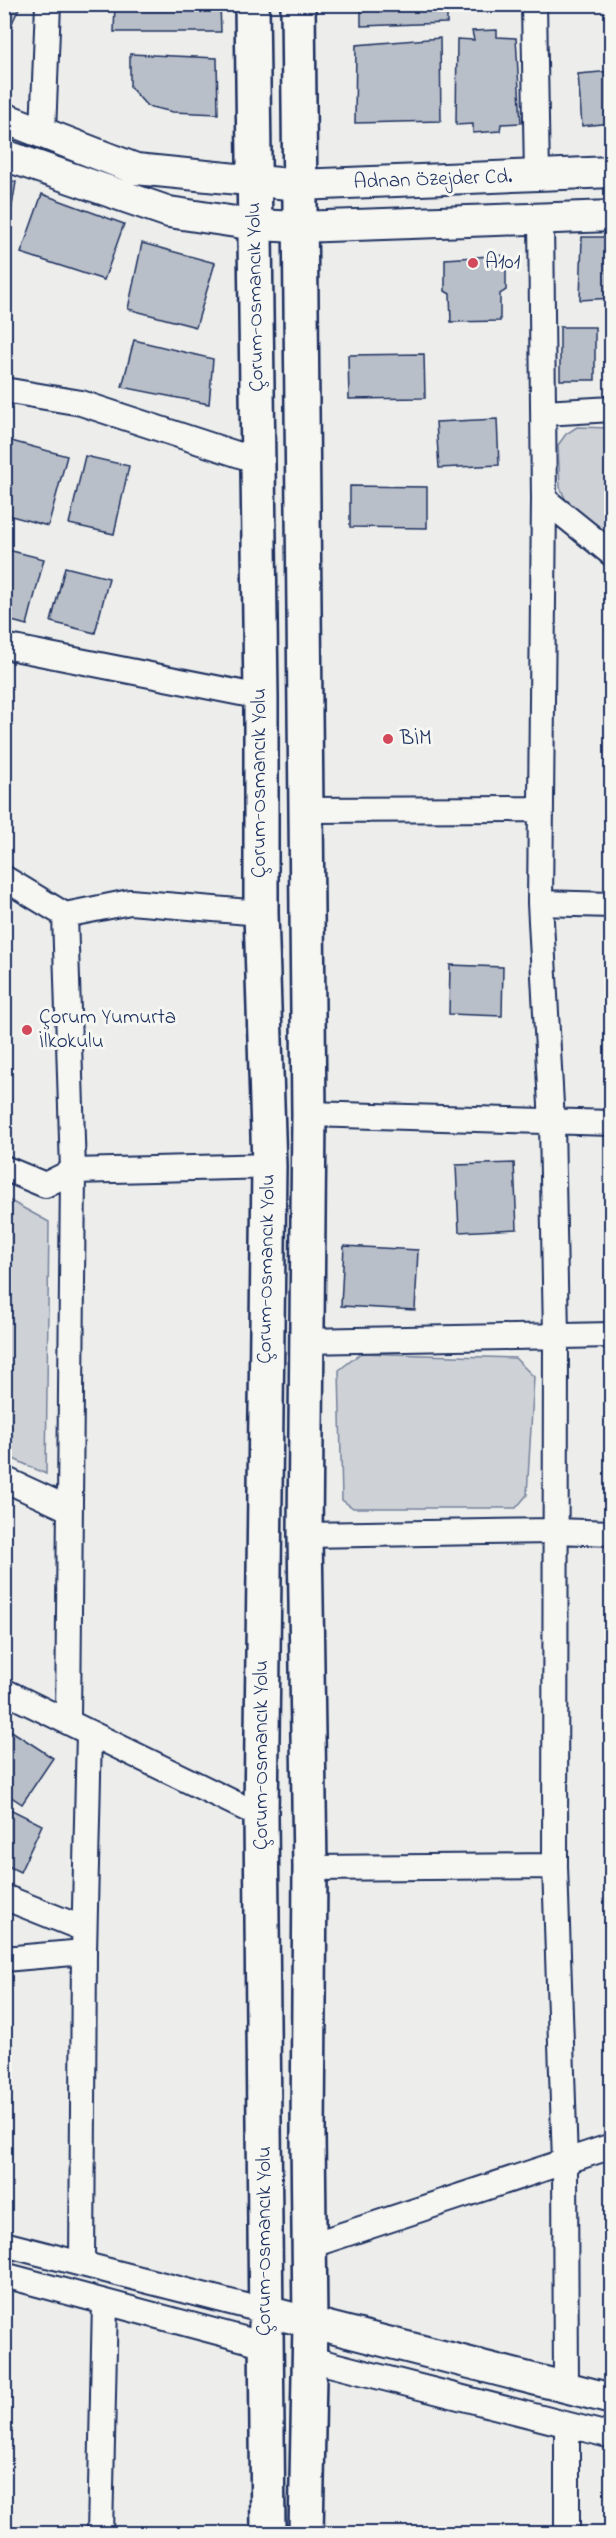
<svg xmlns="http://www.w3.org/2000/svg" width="616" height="2538" font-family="'Indie Flower',sans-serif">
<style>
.green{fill:#ced2d7;stroke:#74809a;stroke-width:1.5}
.building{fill:#b9bfc8;stroke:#1b2f5e;stroke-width:1.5}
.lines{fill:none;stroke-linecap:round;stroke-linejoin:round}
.minor-casing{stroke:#1b2f5e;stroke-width:28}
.tertiary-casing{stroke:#1b2f5e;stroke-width:34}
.trunk-casing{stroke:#1b2f5e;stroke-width:38}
.minor{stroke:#f6f6f2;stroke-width:24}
.tertiary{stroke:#f6f6f2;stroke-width:30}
.trunk{stroke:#f6f6f2;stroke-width:33}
.poi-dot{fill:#d1495b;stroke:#f6f6f2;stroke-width:2}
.labels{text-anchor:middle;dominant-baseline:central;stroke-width:6;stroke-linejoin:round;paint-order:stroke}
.street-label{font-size:21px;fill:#1b2f5e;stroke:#f6f6f2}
.poi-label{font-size:21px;fill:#1b2f5e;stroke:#f6f6f2;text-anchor:start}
</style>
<rect width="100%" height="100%" fill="#edeeec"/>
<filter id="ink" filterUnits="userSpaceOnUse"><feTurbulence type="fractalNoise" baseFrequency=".0167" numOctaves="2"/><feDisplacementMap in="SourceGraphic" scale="12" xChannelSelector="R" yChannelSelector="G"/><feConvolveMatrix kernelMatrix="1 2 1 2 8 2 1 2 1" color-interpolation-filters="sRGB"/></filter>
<g filter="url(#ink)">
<path class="green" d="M 577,427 L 611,428 L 611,536 L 567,503 L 560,487 L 558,445 L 566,434 Z
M 5,1198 L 49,1222 L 46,1474 L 5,1455 Z
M 361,1353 L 515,1358 L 534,1377 L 527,1495 L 516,1508 L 353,1508 L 342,1500 L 339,1370 Z"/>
<path class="building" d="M 4,4 L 21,4 L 4,40 Z
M 115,4 L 220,4 L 221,32 L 114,32 Z
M 361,4 L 447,4 L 447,23 L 361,26 Z
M 497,30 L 497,37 L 516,38 L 521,123 L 501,124 L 500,131 L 473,133 L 473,124 L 456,125 L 457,39 L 474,40 L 472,31 Z
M 440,38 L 441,121 L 355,123 L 356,45 Z
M 130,54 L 217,58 L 218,114 L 173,112 L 147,106 L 130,87 Z
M 612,71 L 612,123 L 582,126 L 578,74 Z
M 4,178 L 16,182 L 4,253 Z
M 42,194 L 124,224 L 104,280 L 21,253 Z
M 582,237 L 612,237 L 612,298 L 580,300 Z
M 142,243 L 215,263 L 196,327 L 128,309 Z
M 506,255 L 506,290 L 500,294 L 500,321 L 451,322 L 450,294 L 445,291 L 445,259 Z
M 560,327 L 595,327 L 595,380 L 560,380 Z
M 134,340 L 213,359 L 209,404 L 122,387 Z
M 424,354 L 425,398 L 349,399 L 348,355 Z
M 497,419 L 499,465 L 439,468 L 436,422 Z
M 4,439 L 67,456 L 48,526 L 4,514 Z
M 85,456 L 129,466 L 114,534 L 69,524 Z
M 350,486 L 427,487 L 427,528 L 350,527 Z
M 4,549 L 44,559 L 27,625 L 4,619 Z
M 65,567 L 109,578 L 95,633 L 51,622 Z
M 450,965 L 503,967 L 502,1016 L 449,1014 Z
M 514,1163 L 517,1229 L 459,1232 L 456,1165 Z
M 344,1246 L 418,1250 L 415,1310 L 341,1306 Z
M 4,1726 L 53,1758 L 22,1804 L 4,1792 Z
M 4,1806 L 42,1825 L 20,1872 L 4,1864 Z"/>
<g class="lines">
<g class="minor-casing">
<path id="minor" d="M 534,4 L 537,176
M 43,132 L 48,4
M 541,219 L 544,499 L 540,903 L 552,1123 L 556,1335 L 555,1866 L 565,2161 L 566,2389
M 4,390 L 81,403 L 258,461
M 544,413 L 612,409
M 544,499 L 612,554
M 4,646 L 261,697
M 305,810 L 541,809
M 4,878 L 65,915 L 130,902 L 261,913
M 540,903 L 612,905
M 65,915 L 73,1171 L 68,1722
M 309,1114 L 612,1123
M 4,1168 L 45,1185 L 73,1171 L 269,1166
M 306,1341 L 612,1335
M 4,1479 L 69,1509
M 305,1535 L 555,1531 L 612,1533
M 4,1691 L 261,1816
M 310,1868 L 555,1866
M 4,1897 L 84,1929
M 4,1959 L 84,1952
M 4,2244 L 265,2311
M 309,2246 L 612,2146
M 82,2264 L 84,1952 L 89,1733
M 4,2275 L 266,2345
M 310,2359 L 612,2436
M 100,2534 L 105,2302
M 567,2534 L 567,2425"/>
</g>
<g class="tertiary-casing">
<path id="tertiary" d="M 4,118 L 136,169 L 299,185 L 612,172
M 4,155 L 169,212 L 256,225 L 299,227 L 612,216
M 265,2311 L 612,2399"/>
</g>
<g class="trunk-casing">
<path id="trunk" d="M 252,4 L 261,697 L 261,913 L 269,1166 L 261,1816 L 268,2534
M 298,4 L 309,1114 L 305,1535 L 310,1868 L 308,2134 L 310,2323 L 306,2534"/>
</g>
<use href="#minor" class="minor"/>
<use href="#tertiary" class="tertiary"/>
<use href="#trunk" class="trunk"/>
</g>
</g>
<g class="poi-dot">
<circle cx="473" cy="263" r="6"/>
<circle cx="388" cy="739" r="6"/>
<circle cx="27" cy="1030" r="6"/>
</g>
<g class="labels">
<g class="street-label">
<text transform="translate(433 180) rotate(-2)">Adnan Özejder Cd.</text>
<text transform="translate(256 297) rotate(-91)">Çorum-Osmancık Yolu</text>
<text transform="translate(260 783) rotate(-90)">Çorum-Osmancık Yolu</text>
<text transform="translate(267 1269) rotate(-89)">Çorum-Osmancık Yolu</text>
<text transform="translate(262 1755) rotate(-90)">Çorum-Osmancık Yolu</text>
<text transform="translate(265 2241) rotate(-90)">Çorum-Osmancık Yolu</text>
</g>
<g class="poi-label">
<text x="485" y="263">A101</text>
<text x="400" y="739">BİM</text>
<text x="39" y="1018">Çorum Yumurta<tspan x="39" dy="24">İlkokulu</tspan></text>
</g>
</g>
<rect width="616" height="2538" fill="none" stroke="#f6f6f2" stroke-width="24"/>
<rect x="12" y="12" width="592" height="2514" fill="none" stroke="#1b2f5e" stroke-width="2" filter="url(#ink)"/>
</svg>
